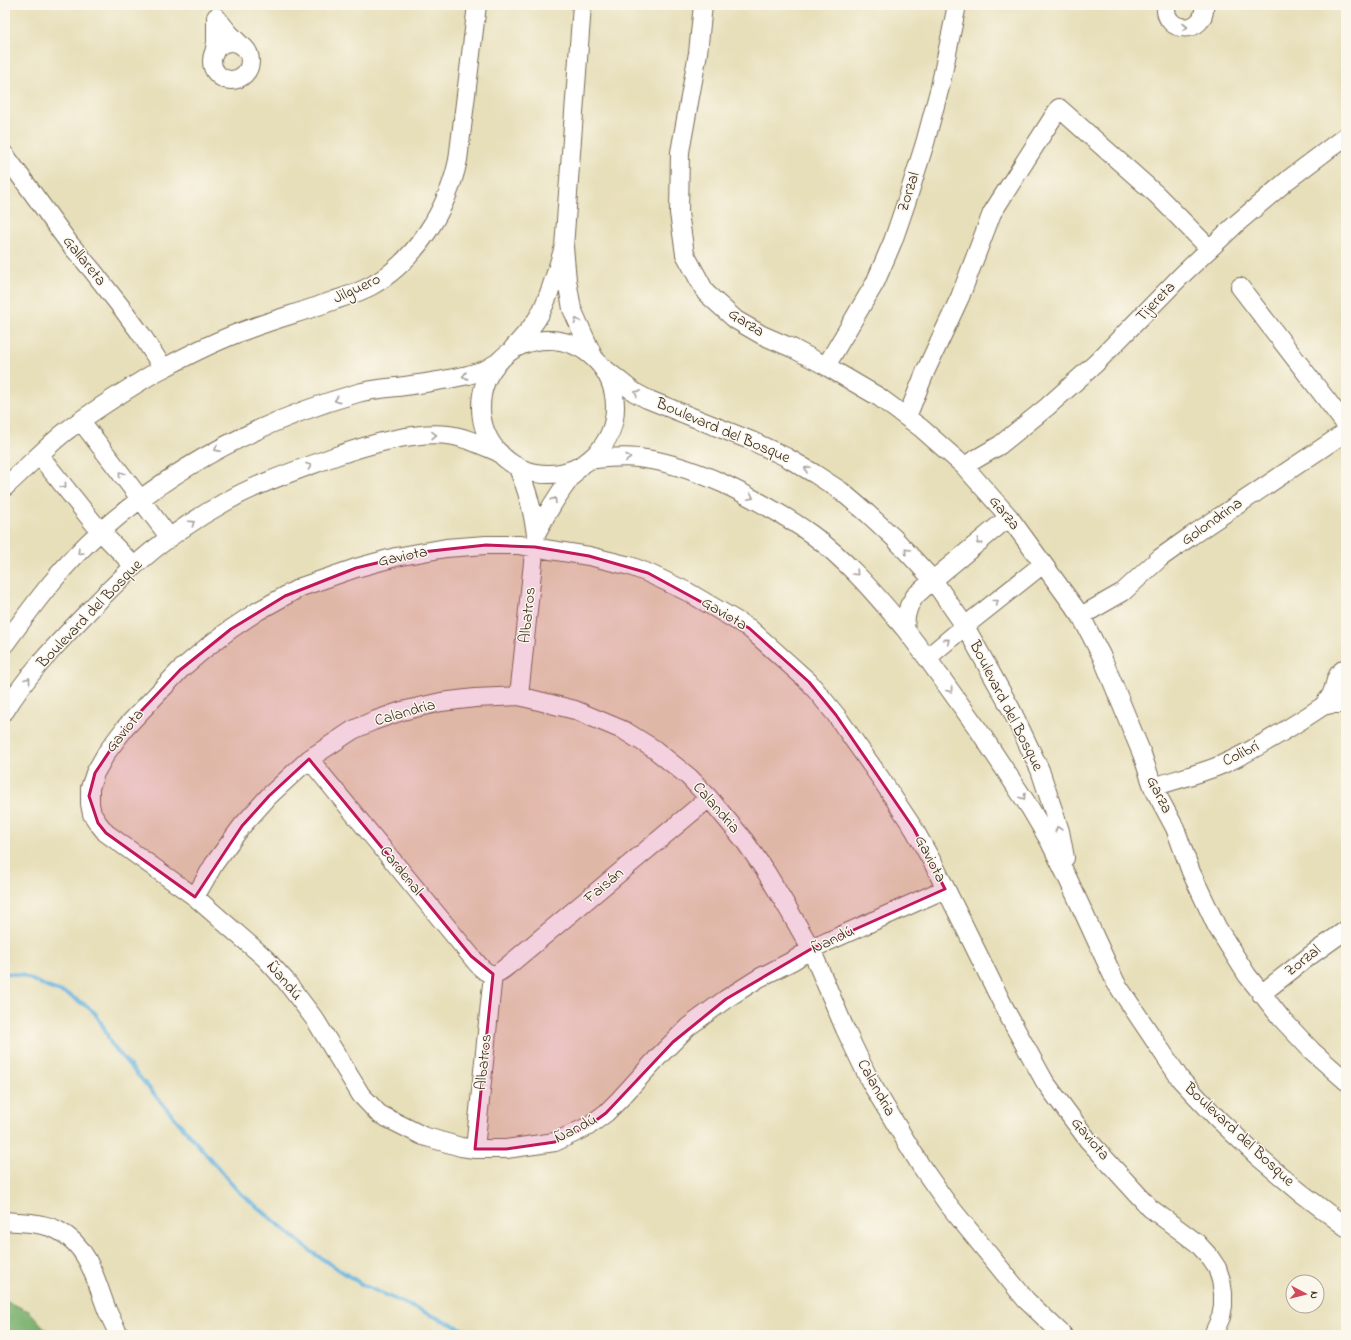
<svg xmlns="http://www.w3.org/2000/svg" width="1351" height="1340" font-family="'Indie Flower',sans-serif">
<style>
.forest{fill:#78af6c;stroke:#5a6c45}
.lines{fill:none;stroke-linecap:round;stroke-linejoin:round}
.stream{stroke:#66b4e0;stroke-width:4}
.minor-casing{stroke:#776955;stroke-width:20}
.minor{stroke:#fff;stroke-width:18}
.oneway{stroke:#a79f9a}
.marked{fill:#c2185b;fill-opacity:0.2;stroke:#c2185b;stroke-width:3;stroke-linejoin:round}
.labels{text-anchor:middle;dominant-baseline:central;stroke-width:3;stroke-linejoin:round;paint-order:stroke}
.street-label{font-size:16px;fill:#3b2a1e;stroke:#fbf7ec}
</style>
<rect width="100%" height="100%" fill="#fbf7ec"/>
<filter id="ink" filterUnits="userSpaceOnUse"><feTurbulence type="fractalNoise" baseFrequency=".025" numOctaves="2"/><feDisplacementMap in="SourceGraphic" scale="8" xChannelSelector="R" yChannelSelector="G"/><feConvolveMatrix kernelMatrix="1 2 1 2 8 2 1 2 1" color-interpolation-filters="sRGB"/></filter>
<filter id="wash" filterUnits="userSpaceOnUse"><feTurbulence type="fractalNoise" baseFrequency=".012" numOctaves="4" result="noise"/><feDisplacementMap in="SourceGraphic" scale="16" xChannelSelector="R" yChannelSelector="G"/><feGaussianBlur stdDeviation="0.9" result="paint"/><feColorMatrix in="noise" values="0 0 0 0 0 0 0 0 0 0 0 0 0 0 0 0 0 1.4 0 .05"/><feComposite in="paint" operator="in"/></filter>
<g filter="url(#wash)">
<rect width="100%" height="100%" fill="#e7dfba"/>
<path class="forest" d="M 5,1301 L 29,1311 L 51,1335 L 5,1335 Z"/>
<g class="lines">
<path class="stream" d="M 5,973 L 22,975 L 47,987 L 67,994 L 85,1005 L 95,1013 L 104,1028 L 111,1044 L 238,1191 L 313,1253 L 363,1285 L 476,1335"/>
</g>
</g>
<g filter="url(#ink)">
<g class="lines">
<g class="minor-casing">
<path id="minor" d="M 703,5 L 698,53 L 680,152 L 679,213 L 685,254 L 706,293 L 736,320 L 762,335 L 792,348 L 826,366 L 879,397 L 921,428 L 964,466 L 1009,517 L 1081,616 L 1102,657 L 1142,754 L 1153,787 L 1175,828 L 1191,872 L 1217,927 L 1247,975 L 1281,1018 L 1312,1051 L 1346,1081
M 1166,5 C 1163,35 1207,35 1204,5
M212 61a19 19 0 1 1 38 0a19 19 0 1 1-38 0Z
M 214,54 L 216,42 L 216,17 L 229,33 L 242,46
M 5,155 L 69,243 L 92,270 L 121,307 L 141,334 L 163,368
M 564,247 L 582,5
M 1240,287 L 1346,425
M481 407a67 67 0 1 1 134 0a67 67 0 1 1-134 0Z
M 513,348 C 523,337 533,327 540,314 C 551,293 557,269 564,247 L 567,280 L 572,309 L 593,356
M 600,365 L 634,392 L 647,399 L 752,441 L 786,457 L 815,474 L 841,491 L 867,513 L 894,538 L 933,580 L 965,626 L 927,658 L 905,629 L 906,616 L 909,606 L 915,596 L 933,580 L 1009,517
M 826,366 L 875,283 L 893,241 L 907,200 L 925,143 L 940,87 L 957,5
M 907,417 L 926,370 L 960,297 L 992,213 L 1059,108 L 1157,195 L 1209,248
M 81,421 L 170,538
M 39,455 L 100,531 L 134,566
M 589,460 C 606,458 622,456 638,458 C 667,461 695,471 722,483 C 753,498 783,514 811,534 C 847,560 876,595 905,629
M 517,466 C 528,491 532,508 536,534 L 519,696
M 964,466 L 1000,445 L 1047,407 L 1095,364 L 1183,274 L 1236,224 L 1289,179 L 1346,136
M 5,487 C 25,469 44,449 65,432 C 87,415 109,401 133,386 C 143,380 153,373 164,368 C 190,354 218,340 246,330 C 275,319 306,311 335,300 C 347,296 360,292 371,286 C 416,261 448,208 458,160 L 477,5
M 536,534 C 549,508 561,489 580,466
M 1043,564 L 965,626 L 1011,709 L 1040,770 L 1060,831 L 1065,858
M 1081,616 L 1123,592 L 1160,558 L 1191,536 L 1346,432
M 5,644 C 34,604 64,563 101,531 C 175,466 263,420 358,393 C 373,389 390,388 405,386 C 426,383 447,380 468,375 L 485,370 L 500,361
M 927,658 L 980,732 L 1030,808 L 1050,842 L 1069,881 L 1116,983 L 1181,1080 L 1218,1119 L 1257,1156 L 1300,1192 L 1346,1227
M 1346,668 C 1334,675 1337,681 1332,693 C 1330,698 1326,702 1323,706 L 1331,704 L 1346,704
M 5,711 C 25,678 53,648 80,620 C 97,602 115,584 133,567 C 160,543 196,518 227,501 C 261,482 298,470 333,457 C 367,445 413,431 448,435 C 466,437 483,446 500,453
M 309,759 L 471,956 C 476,962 485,975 494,974 C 499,974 506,967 510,964 L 709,798
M 1153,787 C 1175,780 1199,774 1221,765 C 1257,749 1290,728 1323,706
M 945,889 L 811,949 L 794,960 L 759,978 L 726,999 L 688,1027 L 660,1055 L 619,1100 L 606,1113 L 587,1127 L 555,1142 L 506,1149 L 475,1149 L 461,1147 L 423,1136 L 379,1114 L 361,1095 L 316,1021 L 285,980 L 265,958 L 195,897 L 106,833 L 98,823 L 92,814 L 90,804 L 90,788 L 95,773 L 107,752 L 125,728 L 180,670 L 207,647 L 231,629 L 258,611 L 301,587 L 356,568 L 396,557 L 446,548 L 486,545 L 519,545 L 589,556 L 630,566 L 648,573 L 688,592 L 749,628 L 809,682 L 836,715 L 881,779 L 914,829 L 934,865 L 1008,1015 L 1045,1082 L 1088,1140 L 1150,1208 L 1197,1243 L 1209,1256 L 1217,1268 L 1221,1280 L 1223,1293 L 1223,1306 L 1221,1317 L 1213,1335
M 195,897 L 214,864 L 242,826 L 269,796 L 309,759 L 353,730 L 373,721 L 402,711 L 441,702 L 475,698 L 519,696 L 575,710 L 625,731 L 654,749 L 689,777 L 709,798 L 744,840 L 766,872 L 790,912 L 811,949 L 845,1029 L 871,1083 L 921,1166 L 947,1203 L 1026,1300 L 1063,1335
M 1261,994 L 1311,955 L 1346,930
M 475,1149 L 493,974
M 5,1221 C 23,1223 43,1222 59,1231 C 89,1246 96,1282 107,1310 C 111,1319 115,1327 119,1335"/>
</g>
<use href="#minor" class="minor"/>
</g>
<defs><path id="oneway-chevron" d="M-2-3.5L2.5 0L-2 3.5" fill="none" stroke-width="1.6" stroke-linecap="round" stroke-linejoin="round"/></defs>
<g class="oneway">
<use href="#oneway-chevron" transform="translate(1185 27)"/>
<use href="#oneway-chevron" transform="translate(577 321) rotate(-112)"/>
<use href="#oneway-chevron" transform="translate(465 376) rotate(166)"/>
<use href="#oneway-chevron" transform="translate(637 393) rotate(-150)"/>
<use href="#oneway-chevron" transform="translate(337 400) rotate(162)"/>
<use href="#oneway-chevron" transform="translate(434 435) rotate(-1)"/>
<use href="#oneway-chevron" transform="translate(217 449) rotate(151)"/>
<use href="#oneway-chevron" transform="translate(628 458) rotate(2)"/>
<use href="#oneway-chevron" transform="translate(309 466) rotate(-20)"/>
<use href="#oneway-chevron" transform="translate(807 469) rotate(-150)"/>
<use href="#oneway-chevron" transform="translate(121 474) rotate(-127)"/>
<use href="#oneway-chevron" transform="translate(64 486) rotate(51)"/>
<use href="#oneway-chevron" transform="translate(751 497) rotate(27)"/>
<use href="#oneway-chevron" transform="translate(554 500) rotate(-58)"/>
<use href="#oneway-chevron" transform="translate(192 523) rotate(-34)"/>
<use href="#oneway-chevron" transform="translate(979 542) rotate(140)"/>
<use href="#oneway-chevron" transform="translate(907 551) rotate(-133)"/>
<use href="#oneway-chevron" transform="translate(80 552) rotate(134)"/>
<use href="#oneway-chevron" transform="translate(856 573) rotate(46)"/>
<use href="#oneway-chevron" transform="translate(996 602) rotate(-38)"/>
<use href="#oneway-chevron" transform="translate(947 641) rotate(-40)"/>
<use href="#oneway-chevron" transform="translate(28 680) rotate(-53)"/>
<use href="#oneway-chevron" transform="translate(950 690) rotate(54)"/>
<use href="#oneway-chevron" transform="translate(1023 797) rotate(57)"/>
<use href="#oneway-chevron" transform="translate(1058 829) rotate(-106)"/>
</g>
</g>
<path class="marked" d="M 486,545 L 535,547 L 589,556 L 648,573 L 749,628 L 809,682 L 836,715 L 914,829 L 945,889 L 811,949 L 726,999 L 673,1042 L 606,1113 L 587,1127 L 555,1142 L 506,1149 L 475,1149 L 493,974 L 471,956 L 309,759 L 269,796 L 242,826 L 195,897 L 106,833 L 98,823 L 89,796 L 95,773 L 125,728 L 180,670 L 231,629 L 285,596 L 356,568 L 422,552 Z"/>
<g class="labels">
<g class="street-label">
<text transform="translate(909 192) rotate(-72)">Zorzal</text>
<text transform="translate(84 261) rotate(51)">Gallareta</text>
<text transform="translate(357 289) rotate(-25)">Jilguero</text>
<text transform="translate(1156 302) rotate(-46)">Tijereta</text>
<text transform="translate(746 323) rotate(33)">Garza</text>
<text transform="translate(723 431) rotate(23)">Boulevard del Bosque</text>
<text transform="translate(1004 513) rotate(51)">Garza</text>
<text transform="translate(1212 522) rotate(-35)">Golondrina</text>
<text transform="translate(403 557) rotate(-12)">Gaviota</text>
<text transform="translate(90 614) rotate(-46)">Boulevard del Bosque</text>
<text transform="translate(724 614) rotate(31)">Gaviota</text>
<text transform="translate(528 615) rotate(-84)">Albatros</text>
<text transform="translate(1006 706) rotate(63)">Boulevard del Bosque</text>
<text transform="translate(405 713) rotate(-16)">Calandria</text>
<text transform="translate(125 731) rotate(-51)">Gaviota</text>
<text transform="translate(1241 754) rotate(-26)">Colibrí</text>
<text transform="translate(1159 795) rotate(64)">Garza</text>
<text transform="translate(716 808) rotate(49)">Calandria</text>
<text transform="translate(930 859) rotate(63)">Gaviota</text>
<text transform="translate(401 871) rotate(51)">Cardenal</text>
<text transform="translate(604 886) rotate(-40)">Faisán</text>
<text transform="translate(833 940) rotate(-25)">Ñandú</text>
<text transform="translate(1303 961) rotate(-38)">Zorzal</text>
<text transform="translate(284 981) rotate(50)">Ñandú</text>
<text transform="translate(484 1062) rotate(-84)">Albatros</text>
<text transform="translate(876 1088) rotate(61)">Calandria</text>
<text transform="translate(576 1129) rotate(-27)">Ñandú</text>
<text transform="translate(1239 1135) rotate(43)">Boulevard del Bosque</text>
<text transform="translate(1090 1139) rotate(50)">Gaviota</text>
</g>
</g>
<rect width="1351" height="1340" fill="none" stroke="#fbf7ec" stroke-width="20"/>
<g transform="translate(1305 1294) rotate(97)"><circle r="19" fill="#fbf7ec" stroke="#aea59a"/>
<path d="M0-3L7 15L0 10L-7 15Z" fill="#d1495b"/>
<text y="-6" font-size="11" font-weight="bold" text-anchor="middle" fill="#3b2a1e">N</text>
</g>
</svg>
